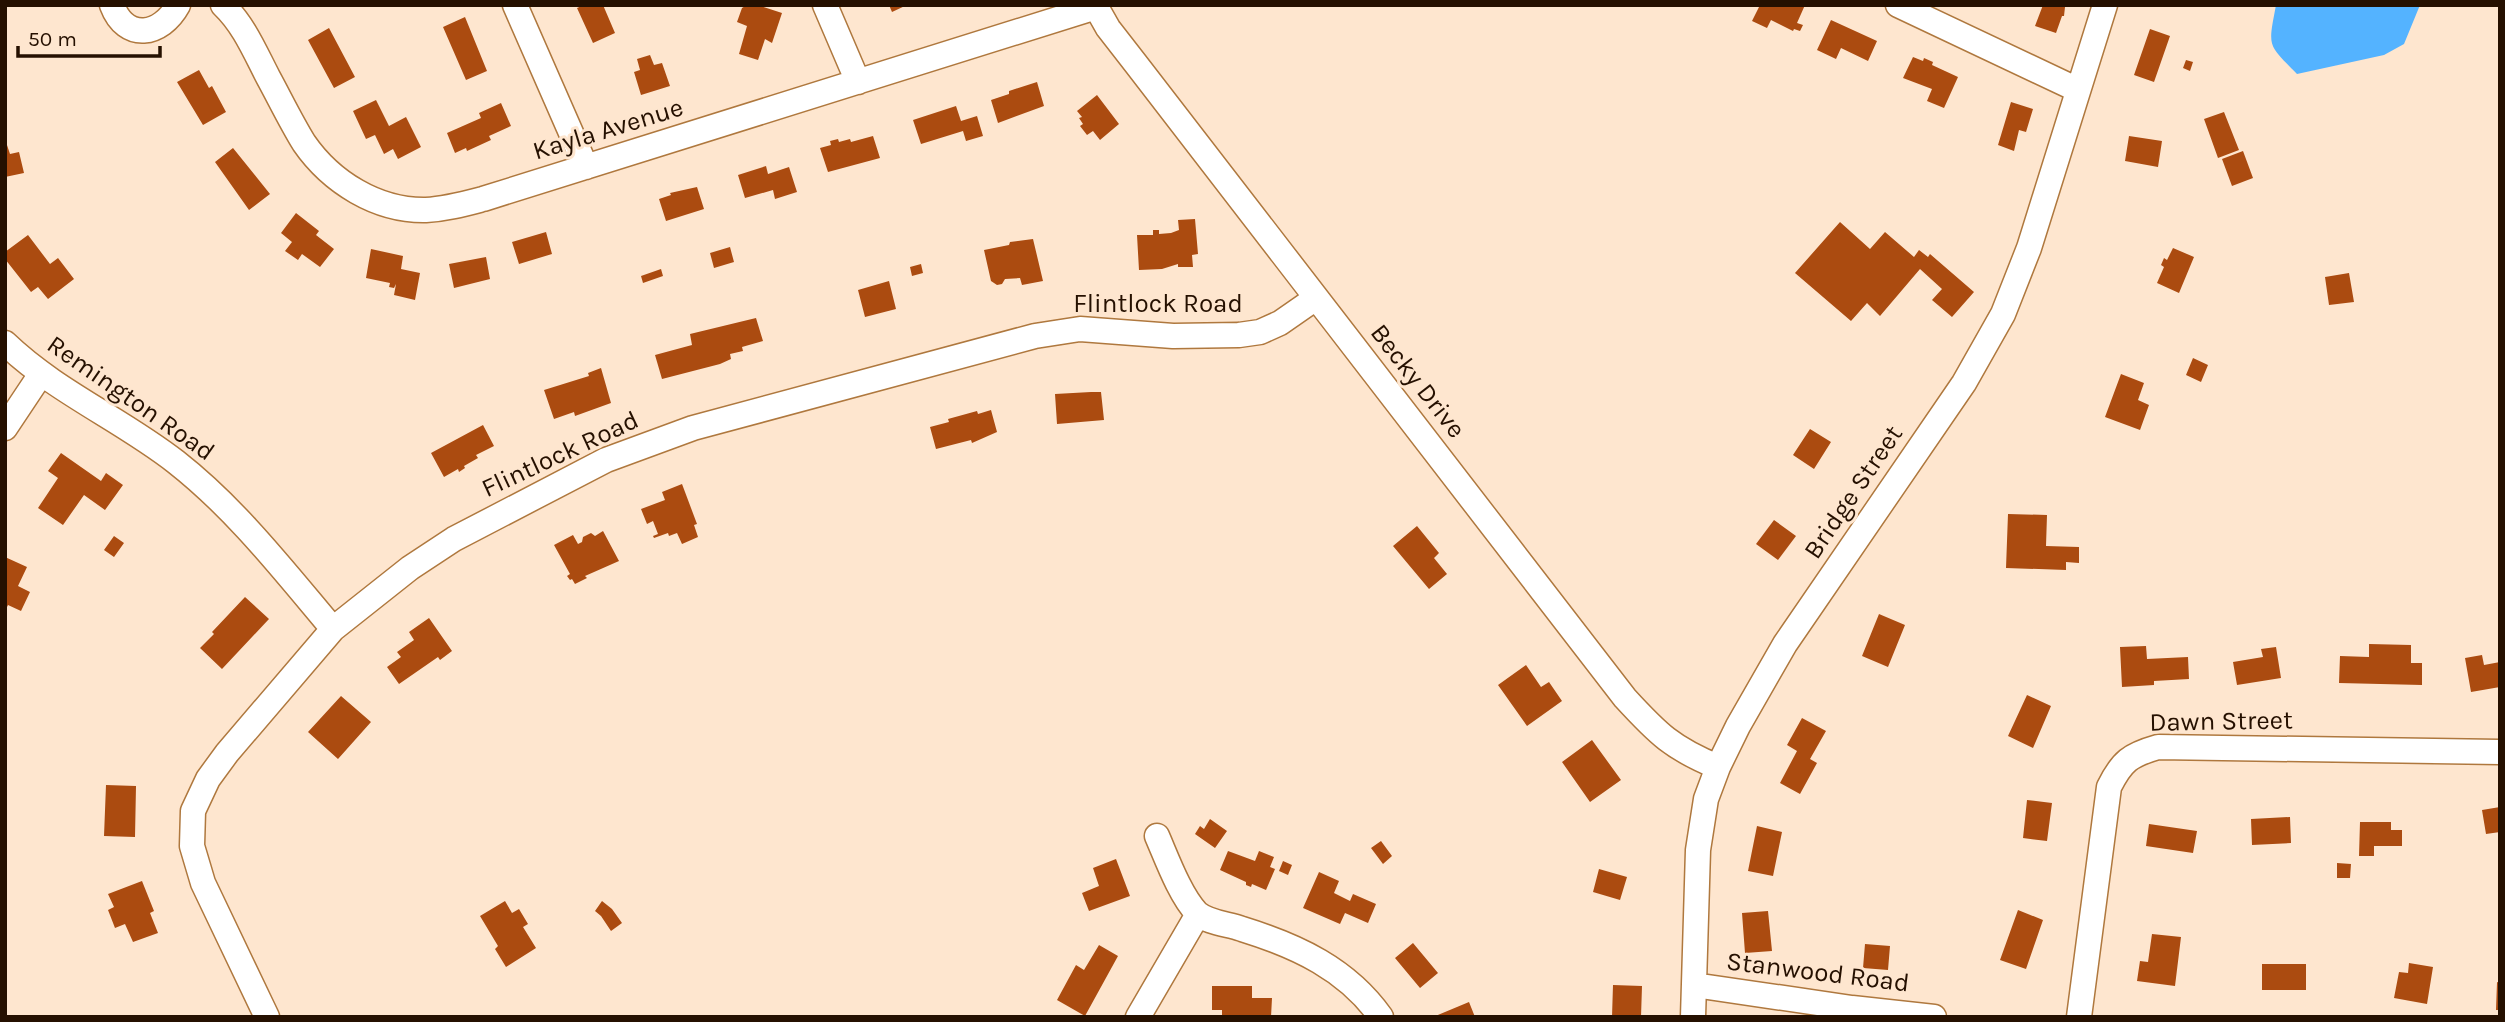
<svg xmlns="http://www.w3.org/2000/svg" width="2505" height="1022" font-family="Karla,sans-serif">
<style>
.water{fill:#54b3ff}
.building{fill:#ab4b10}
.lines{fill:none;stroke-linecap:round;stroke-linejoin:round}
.minor-casing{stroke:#af783e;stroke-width:27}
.minor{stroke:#fff;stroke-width:24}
.labels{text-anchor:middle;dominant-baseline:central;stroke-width:6;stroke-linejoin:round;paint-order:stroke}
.street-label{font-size:26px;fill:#251000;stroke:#fee6cf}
</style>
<rect width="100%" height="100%" fill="#fee6cf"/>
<path class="water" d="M 2276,5 L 2420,5 L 2404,44 L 2384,55 L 2297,74 C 2267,43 2268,48 2276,5 Z"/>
<path class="building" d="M 584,5 L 603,5 L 615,33 L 593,43 L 577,8 Z
M 747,5 L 757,5 L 782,13 L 772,43 L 765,39 L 758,60 L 739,54 L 747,26 L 737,22 L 742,8 Z
M 889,5 L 907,5 L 892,12 Z
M 1760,5 L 1805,5 L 1797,23 L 1803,25 L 1800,31 L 1794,29 L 1793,31 L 1771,20 L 1767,28 L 1752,21 Z
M 2043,5 L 2065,7 L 2064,16 L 2062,16 L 2056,33 L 2035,26 Z
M 465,17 L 487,71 L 466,80 L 443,27 Z
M 1831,20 L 1877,41 L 1868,61 L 1841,48 L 1836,59 L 1817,50 Z
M 329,28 L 355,77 L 334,88 L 308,40 Z
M 2150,29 L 2170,36 L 2154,82 L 2134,75 Z
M 650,55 L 654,65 L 662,63 L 670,86 L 641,95 L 634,72 L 640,70 L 637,59 Z
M 1913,57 L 1923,61 L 1924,58 L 1933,62 L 1932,65 L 1958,77 L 1944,108 L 1927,101 L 1932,89 L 1903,78 Z
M 2186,60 L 2193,62 L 2190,71 L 2183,68 Z
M 199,70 L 209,88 L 212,86 L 226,112 L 203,125 L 177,82 Z
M 1037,82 L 1044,106 L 998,123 L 991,100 L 1009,94 L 1009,91 Z
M 1097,95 L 1119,124 L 1100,140 L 1093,131 L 1087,135 L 1080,126 L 1083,124 L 1079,118 L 1082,117 L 1077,111 Z
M 376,100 L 389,126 L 406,117 L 421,147 L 398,159 L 393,149 L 384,154 L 375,135 L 366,139 L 353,111 Z
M 2011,102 L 2033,109 L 2026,132 L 2019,130 L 2014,151 L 1998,145 Z
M 501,103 L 511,126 L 489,136 L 491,140 L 467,151 L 466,148 L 455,153 L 447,133 L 481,118 L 479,113 Z
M 956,106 L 961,121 L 977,116 L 983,136 L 966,141 L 963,131 L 921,144 L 913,120 Z
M 2224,112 L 2239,150 L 2218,158 L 2204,119 Z
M 873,136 L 880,158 L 828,172 L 820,148 L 831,145 L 830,141 L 838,139 L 839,142 L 850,139 L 851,142 Z
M 2129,136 L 2162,141 L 2158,167 L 2125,161 Z
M 5,139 L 10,154 L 19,152 L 24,173 L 5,177 Z
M 233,148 L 270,194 L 249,210 L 215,162 Z
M 2243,151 L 2253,178 L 2232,186 L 2222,159 Z
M 766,166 L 768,174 L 789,167 L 797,192 L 775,199 L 773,190 L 745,198 L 738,175 Z
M 697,187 L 704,209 L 666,221 L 659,199 L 671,195 L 670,193 Z
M 296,213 L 319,231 L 316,235 L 334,249 L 320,267 L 302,254 L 298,260 L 285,251 L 292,242 L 281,233 Z
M 1195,219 L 1198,254 L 1192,255 L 1193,267 L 1178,267 L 1178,264 L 1162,269 L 1139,270 L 1137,235 L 1153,235 L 1153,230 L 1159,230 L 1159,234 L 1171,233 L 1179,230 L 1178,220 Z
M 1840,222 L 1870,249 L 1885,232 L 1914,257 L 1919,250 L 1928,257 L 1930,254 L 1974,292 L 1952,317 L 1932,300 L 1942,289 L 1920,269 L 1880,316 L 1867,303 L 1851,321 L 1795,273 Z
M 546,232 L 552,254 L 519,264 L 512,242 Z
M 28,235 L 50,264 L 58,258 L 74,279 L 48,299 L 38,287 L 31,292 L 5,259 L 5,252 Z
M 1033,239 L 1043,281 L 1022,285 L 1020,278 L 1005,279 L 1002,284 L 997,285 L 991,281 L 984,250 L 1009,245 L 1010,242 Z
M 730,247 L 734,262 L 714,268 L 710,253 Z
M 2173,248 L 2194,257 L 2179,293 L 2157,283 L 2164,267 L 2161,265 L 2164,258 L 2167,260 Z
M 371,249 L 403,256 L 401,269 L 420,273 L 415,300 L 394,295 L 396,284 L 394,288 L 389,287 L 390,283 L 366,278 Z
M 486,257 L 490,279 L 454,288 L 449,264 Z
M 921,264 L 923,273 L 912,276 L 910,267 Z
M 661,269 L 663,276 L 643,283 L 641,276 Z
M 2349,273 L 2354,302 L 2329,305 L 2325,277 Z
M 889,281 L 896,309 L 865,317 L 858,290 Z
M 756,318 L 763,341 L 742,347 L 743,351 L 730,354 L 731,359 L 720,364 L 662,379 L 655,355 L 692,345 L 690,334 Z
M 2193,358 L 2208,365 L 2201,382 L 2186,375 Z
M 601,368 L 611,403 L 575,416 L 574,412 L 554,419 L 544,390 L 589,376 L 588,373 Z
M 2121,374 L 2144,383 L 2138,400 L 2149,405 L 2140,430 L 2105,417 Z
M 1091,392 L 1101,392 L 1104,420 L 1057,424 L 1055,394 Z
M 991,410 L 997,432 L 972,443 L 971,440 L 936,449 L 930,427 L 949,422 L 948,419 L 977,411 L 978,414 Z
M 483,425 L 494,446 L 476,455 L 478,458 L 464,466 L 465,468 L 459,472 L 458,469 L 444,477 L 431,453 Z
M 1810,429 L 1831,442 L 1814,469 L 1793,455 Z
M 61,453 L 101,481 L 106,473 L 123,485 L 105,510 L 84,495 L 63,525 L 38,508 L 58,478 L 48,471 Z
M 682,484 L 697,524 L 694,525 L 698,537 L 682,544 L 677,533 L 669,536 L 668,533 L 654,538 L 653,536 L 658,534 L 653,521 L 647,524 L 641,509 L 665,500 L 662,492 Z
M 2008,514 L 2047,515 L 2046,546 L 2079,547 L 2079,563 L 2066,562 L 2066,570 L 2006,568 Z
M 1774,520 L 1796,536 L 1778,560 L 1756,544 Z
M 1417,526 L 1439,553 L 1434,558 L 1447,574 L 1429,589 L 1393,546 Z
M 603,531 L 619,561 L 585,576 L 587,578 L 575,584 L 572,579 L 570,580 L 567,576 L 570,574 L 554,545 L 573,535 L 578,544 L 582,542 L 583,537 L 591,533 L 595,536 Z
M 114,536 L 124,543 L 114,557 L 104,550 Z
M 5,557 L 27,567 L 18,586 L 30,592 L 21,611 L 8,605 L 5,611 Z
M 245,597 L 269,619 L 222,669 L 200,648 L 214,634 L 212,632 Z
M 1879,614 L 1905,625 L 1888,667 L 1862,656 Z
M 429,618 L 452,651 L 440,660 L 438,657 L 399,684 L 387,667 L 401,657 L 397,652 L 414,640 L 409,632 Z
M 2369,644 L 2411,645 L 2411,663 L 2422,663 L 2422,685 L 2339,683 L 2340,656 L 2369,657 Z
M 2146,646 L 2147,659 L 2188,657 L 2189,679 L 2154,681 L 2154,685 L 2122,687 L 2120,647 Z
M 2276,647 L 2281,678 L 2237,685 L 2233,662 L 2263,657 L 2261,649 Z
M 2482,655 L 2484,665 L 2500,662 L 2500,687 L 2471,692 L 2465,658 Z
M 1526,665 L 1541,687 L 1549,682 L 1562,701 L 1527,726 L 1498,685 Z
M 2027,695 L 2051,706 L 2033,748 L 2008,736 Z
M 341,696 L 371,722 L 338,759 L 308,732 Z
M 1802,718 L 1826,731 L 1810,759 L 1817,763 L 1800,794 L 1780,783 L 1797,751 L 1787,745 Z
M 1592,740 L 1621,780 L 1590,802 L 1562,762 Z
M 106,785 L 136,786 L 135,837 L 104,836 Z
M 2027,800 L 2052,803 L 2047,841 L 2023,838 Z
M 2500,807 L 2500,832 L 2486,834 L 2482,810 Z
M 2290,817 L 2291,843 L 2252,845 L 2251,819 Z
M 1210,819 L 1227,831 L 1215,848 L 1195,834 L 1200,826 L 1204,829 Z
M 2360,822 L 2391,822 L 2391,830 L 2402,830 L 2402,846 L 2374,846 L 2374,856 L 2359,856 Z
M 2149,824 L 2197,831 L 2193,853 L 2146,846 Z
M 1757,826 L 1782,832 L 1773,876 L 1748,871 Z
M 1381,841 L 1392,856 L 1383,864 L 1371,848 Z
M 1228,851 L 1255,861 L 1259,851 L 1274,857 L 1270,867 L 1275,869 L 1266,890 L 1252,884 L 1251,887 L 1246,885 L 1246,882 L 1220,870 Z
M 1116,859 L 1130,896 L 1089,911 L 1082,893 L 1099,886 L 1093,868 Z
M 1283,861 L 1292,865 L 1288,875 L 1279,871 Z
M 2337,863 L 2351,864 L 2350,878 L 2337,878 Z
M 1599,869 L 1627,877 L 1620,900 L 1593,892 Z
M 1319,872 L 1339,881 L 1334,893 L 1350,901 L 1353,894 L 1376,904 L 1368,923 L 1345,913 L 1340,924 L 1303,908 Z
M 142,881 L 154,911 L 150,913 L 158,933 L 133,942 L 125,924 L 115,928 L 108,910 L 114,907 L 108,894 Z
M 505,901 L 512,913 L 519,909 L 528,924 L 523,927 L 536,948 L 506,967 L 495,949 L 498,946 L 480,916 Z
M 602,901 L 612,909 L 622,923 L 611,931 L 601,916 L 595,911 Z
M 2018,910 L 2043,920 L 2026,969 L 2000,960 Z
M 1768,911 L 1772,951 L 1745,953 L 1742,913 Z
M 2152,934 L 2181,937 L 2175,986 L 2137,981 L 2140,961 L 2148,962 Z
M 1413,943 L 1438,973 L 1420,988 L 1395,958 Z
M 1865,944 L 1890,946 L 1888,970 L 1863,968 Z
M 1099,945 L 1118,956 L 1085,1016 L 1057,1000 L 1076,965 L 1084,970 Z
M 2409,963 L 2433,967 L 2427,1004 L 2394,998 L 2399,972 L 2408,973 Z
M 2262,964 L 2306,964 L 2306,990 L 2262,990 Z
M 2497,982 L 2500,983 L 2500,1010 L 2496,1010 Z
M 1613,985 L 1642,986 L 1641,1017 L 1612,1017 Z
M 1212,986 L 1252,986 L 1252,998 L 1272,998 L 1271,1017 L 1222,1017 L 1222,1010 L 1212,1010 Z
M 1469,1002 L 1475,1017 L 1433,1017 Z"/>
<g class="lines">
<g class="minor-casing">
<path id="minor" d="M 112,5 C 126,42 161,36 178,5
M 223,5 C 244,25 255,52 268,77 C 280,99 291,122 304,143 C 331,182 377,211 426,210 C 446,209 464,204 483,199 L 1096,7
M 515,5 L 586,167
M 825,5 L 858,82
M 1095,5 L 1108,28 L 1136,64 L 1625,698 C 1658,734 1672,748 1718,767
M 1898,5 L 2078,90
M 5,343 C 56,392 121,419 176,462 C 236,509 284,571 333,629
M 5,428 L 41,374
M 1157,836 C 1167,859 1180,895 1197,913 C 1208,923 1229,924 1242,929 C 1297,946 1347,969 1381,1017
M 1694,985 L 1852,1008 L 1934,1017
M 267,1017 L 203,883 L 192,846 L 193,811 L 208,779 L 227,753 L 333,629 L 410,568 L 454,539 L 606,460 L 693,428 L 1035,336 L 1080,329 L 1173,336 L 1239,335 L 1260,332 L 1280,323 L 1316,298
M 1138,1017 L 1198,914
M 1693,1017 L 1698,850 L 1706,799 L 1718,767 L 1738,726 L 1785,644 L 1964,383 L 2003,314 L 2029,248 L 2105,5
M 2079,1017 L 2109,787 C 2122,761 2130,755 2158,747 L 2500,752"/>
</g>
<use href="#minor" class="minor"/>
</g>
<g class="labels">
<g class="street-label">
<text transform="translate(608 129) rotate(-17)">Kayla Avenue</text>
<text x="1158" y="303">Flintlock Road</text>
<text transform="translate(1418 381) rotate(52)">Becky Drive</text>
<text transform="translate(131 398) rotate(35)">Remington Road</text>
<text transform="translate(560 454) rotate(-25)">Flintlock Road</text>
<text transform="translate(1853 492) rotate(-56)">Bridge Street</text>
<text transform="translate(2221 721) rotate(-1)">Dawn Street</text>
<text transform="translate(1818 972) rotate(7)">Stanwood Road</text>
</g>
</g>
<rect width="2505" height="1022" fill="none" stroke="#251000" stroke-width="14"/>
<path d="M18 46v10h142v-10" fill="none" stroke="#251000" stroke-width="3.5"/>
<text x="28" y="46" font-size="21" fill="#251000" stroke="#fee6cf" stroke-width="5" paint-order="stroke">50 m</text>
</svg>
